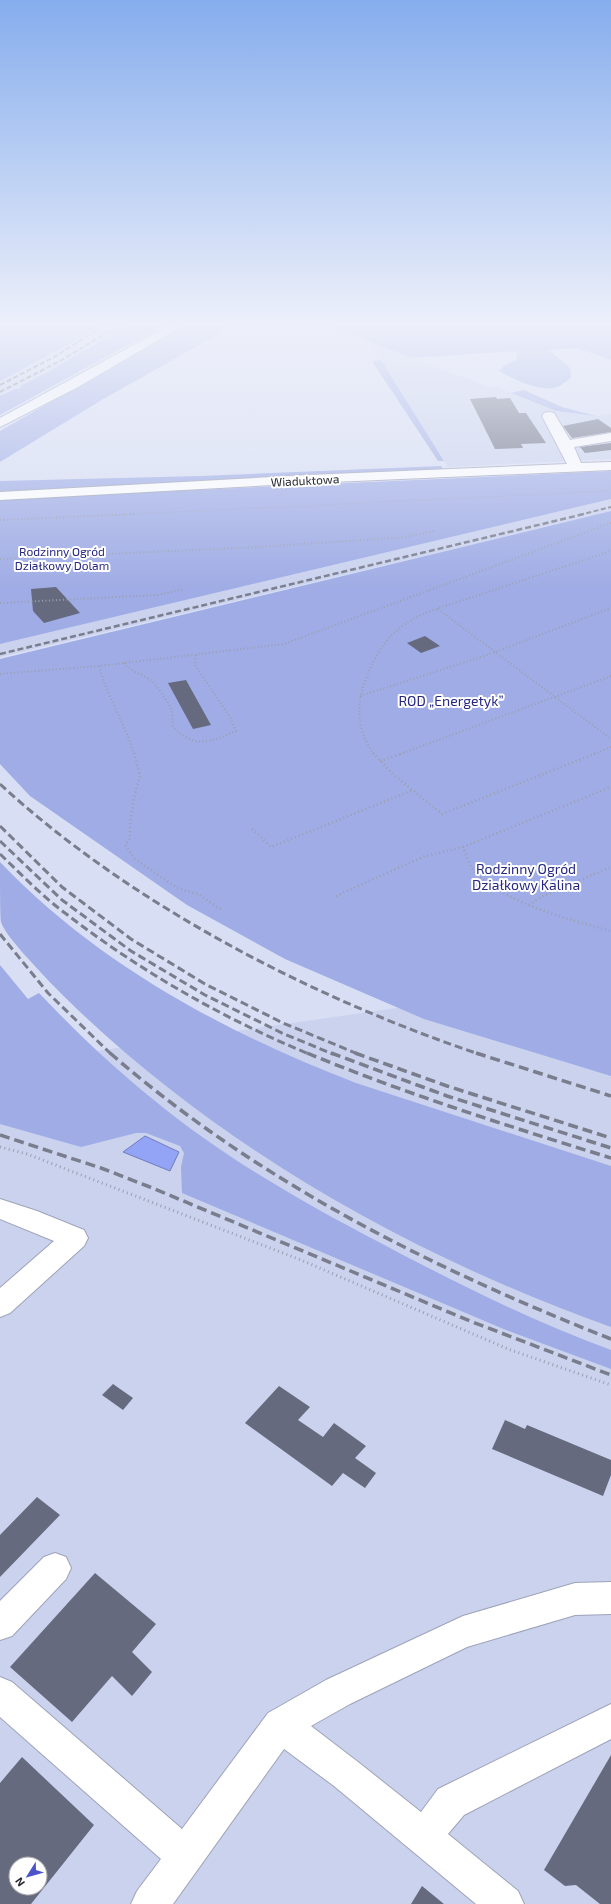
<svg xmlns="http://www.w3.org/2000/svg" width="611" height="1904" font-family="'Exo 2',sans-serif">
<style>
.built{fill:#cad2ee;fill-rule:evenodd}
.green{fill:#9face5}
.water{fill:#93a3f5;stroke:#727eba}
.building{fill:#656a7e;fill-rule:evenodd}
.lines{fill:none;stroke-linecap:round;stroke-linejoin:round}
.minor-casing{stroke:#9ea3b9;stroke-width:2}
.path-far3{stroke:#9b9fb1;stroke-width:1.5;stroke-dasharray:0.5 2;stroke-linecap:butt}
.path-far2{stroke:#9b9fb1;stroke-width:2;stroke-dasharray:1 2.5;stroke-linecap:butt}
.path-far1{stroke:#9b9fb1;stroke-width:2.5;stroke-dasharray:1 3;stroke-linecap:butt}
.path{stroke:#9b9fb1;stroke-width:3;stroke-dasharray:1 3.5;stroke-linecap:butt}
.minor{fill:#fff;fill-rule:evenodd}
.rail-far3{stroke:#797d8c;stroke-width:2;stroke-dasharray:5 2.5;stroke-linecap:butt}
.rail-far2{stroke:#797d8c;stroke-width:2.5;stroke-dasharray:6 3;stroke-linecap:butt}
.rail-far1{stroke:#797d8c;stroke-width:3;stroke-dasharray:8 4;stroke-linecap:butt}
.rail{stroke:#797d8c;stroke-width:3.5;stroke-dasharray:10 5;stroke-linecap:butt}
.labels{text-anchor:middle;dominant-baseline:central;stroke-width:4;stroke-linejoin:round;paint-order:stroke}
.far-street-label{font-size:12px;fill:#24262f;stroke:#fff}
.far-park-label{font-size:12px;fill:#262783;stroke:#fff}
.park-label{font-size:14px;fill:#262783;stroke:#fff}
</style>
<rect width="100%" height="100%" fill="#d8def4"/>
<path class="built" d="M 0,324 L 128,324 L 46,373 L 0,396 Z
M 368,341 L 489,387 L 496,387 L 556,411 L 596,416 L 611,414 L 611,459 L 448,467 Z
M 611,499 L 611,511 L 0,657 L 0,644 Z
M 572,983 L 611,990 L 611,1904 L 0,1904 L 0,1097 L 60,1099 L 75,1054 ZM 16,1864 L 40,1864 L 40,1888 L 16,1888 Z"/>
<path class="green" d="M 0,324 L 102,324 L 69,344 L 0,381 Z
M 129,324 L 166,324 L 0,415 L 0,396 L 15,389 L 21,388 L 20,386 L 46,373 Z
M 187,324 L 236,324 L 100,401 L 0,462 L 0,431 Z
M 320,324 L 611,324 L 611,360 L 577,348 L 549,350 L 570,368 L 571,378 C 566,381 562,385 557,387 C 541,393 513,379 499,371 L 505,365 L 516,360 L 518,351 L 411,358 L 342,330 Z
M 381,360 L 444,461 L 438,461 L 372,361 Z
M 524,390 L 562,407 L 596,416 L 556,411 L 511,393 Z
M 441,466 L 444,470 L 0,493 L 0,481 L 201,476 Z
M 611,471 L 611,499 L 0,644 L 0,499 Z
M 611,511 L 611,1076 L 424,1019 L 285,959 L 187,905 L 30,796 L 0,764 L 0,659 Z
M 0,862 C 97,964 226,1033 356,1083 L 611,1166 L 611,1327 C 415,1257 229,1153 78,1010 C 58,991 40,972 22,952 C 15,943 5,933 1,922 C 0,915 0,873 0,862 Z
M 0,965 L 28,999 L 39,993 C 105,1063 180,1127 263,1177 C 308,1205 356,1230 403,1255 C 471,1290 539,1324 611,1350 L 611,1369 L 506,1330 L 182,1193 L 181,1167 L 184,1153 L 180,1146 L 146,1133 L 136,1133 L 81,1147 L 0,1124 Z"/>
<path class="water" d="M 145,1136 L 179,1152 L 170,1171 L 123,1152 Z"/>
<path class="building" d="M 496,397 L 497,399 L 510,398 L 519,413 L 526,413 L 546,443 L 521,444 L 523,448 L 495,449 L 470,399 Z
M 598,419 L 611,428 L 611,432 L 572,438 L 563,426 Z
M 611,443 L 611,450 L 585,453 L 580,447 Z
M 56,587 L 80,613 L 44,623 L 33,611 L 31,589 Z
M 425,636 L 440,646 L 421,653 L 407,643 Z
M 186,680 L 211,725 L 193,729 L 168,683 Z
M 113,1384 L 133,1398 L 123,1410 L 102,1395 Z
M 279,1386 L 310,1407 L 298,1420 L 323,1437 L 334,1423 L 366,1446 L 355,1458 L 376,1473 L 365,1488 L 343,1473 L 332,1486 L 245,1423 Z
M 505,1420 L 525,1429 L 527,1425 L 611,1460 L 611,1475 L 603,1496 L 492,1449 Z
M 37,1497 L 60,1515 L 0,1577 L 0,1535 Z
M 95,1573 L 156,1624 L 132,1652 L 152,1672 L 132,1696 L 112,1676 L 72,1722 L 10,1667 Z
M 611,1755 L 611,1904 L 600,1904 L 576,1885 L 565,1886 L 544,1870 Z
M 22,1757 L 94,1825 L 31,1904 L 0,1904 L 0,1783 ZM 16,1864 L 40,1864 L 40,1888 L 16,1888 Z
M 422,1886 L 444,1904 L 411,1904 Z"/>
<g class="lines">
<g class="minor-casing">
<path id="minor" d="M 172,324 L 186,324 L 78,387 L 0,427 L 0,418 Z
M 549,412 L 554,413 L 570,440 L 611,433 L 611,441 L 574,447 L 581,463 L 611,462 L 611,470 L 309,483 L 0,500 L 0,492 L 309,475 L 567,464 L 542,416 L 544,413 Z
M 0,1199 L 37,1211 L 84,1230 L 88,1238 L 84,1246 L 10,1313 L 0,1317 L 0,1288 L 54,1241 L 0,1219 Z
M 55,1553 L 66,1557 L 71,1568 L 66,1579 L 12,1636 L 0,1640 L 0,1601 L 44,1557 Z
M 611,1582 L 611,1614 L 575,1615 L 467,1647 L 350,1704 L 311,1726 L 358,1762 L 421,1812 L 438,1789 L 611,1704 L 611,1739 L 464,1815 L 448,1834 L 518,1891 L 524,1904 L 476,1904 L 334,1786 L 284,1749 L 173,1904 L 131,1904 L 137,1891 L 161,1859 L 0,1717 L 0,1677 L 12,1682 L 182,1829 L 268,1713 L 326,1680 L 463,1616 L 575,1583 Z"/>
</g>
<path class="path-far3" d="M 593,357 L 611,349
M 114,515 L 611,491"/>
<path class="path-far2" d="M 0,520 L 135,514
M 0,559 L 257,547 L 405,537 L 434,531
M 0,603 L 157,595 L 184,589
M 438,609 L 611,739
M 124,663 C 134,675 146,674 154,683 C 160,690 167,701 171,709 C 173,714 172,720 173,725 C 175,730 179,733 184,736 C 201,748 219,738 236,731 L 230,717 L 195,665 L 196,655
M 99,666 C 107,697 125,723 134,754
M 0,674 L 99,666 L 284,644 L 611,523
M 360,696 L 487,655 L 611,608
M 374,754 C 360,736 356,713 362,691 C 369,667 381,642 401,627 C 423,610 453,604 479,595 C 523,580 567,566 611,551
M 400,754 L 611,676
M 594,754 L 611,747"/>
<path class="path-far1" d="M 134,753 L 140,776 L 134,798 L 130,824 L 130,839 L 125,845 L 135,859 L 177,888 L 198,894 L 222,910
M 373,753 L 394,775 L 442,814 L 597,753
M 380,761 L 403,753
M 252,829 L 271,847 L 413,790
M 463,847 L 611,787
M 336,896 L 425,856 L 463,847 C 466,854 469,866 475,872 C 504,903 571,920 611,931
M 529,905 L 541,897 L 611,867"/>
<path class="path" d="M 0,1147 L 27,1154 L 301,1260 L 508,1349 L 611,1385"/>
<use href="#minor" class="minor"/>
<path class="rail-far3" d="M 0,385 L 56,356 L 106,324
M 0,392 L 60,361 L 122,324
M 579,515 L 611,507"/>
<path class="rail-far2" d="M 0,654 L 584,514"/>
<path class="rail-far1" d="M 0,784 C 130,904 312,998 479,1054
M 0,826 L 62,887 L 131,939 L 205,984 L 283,1023 L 358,1054
M 0,841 L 62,900 L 131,951 L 205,995 L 284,1034 L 333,1054
M 0,854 C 21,874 42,896 65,913 C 140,971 222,1018 309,1054
M 0,934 L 48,993 L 111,1054"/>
<path class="rail" d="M 110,1053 C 257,1181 431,1268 611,1339
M 307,1053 C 406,1094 508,1126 611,1158
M 331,1053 L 447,1096 L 611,1148
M 355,1053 L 447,1086 L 611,1138
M 476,1053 L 611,1096
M 0,1135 L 101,1168 L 150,1187 L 470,1321 L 611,1375"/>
</g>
<linearGradient id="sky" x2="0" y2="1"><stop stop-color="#86aded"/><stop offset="0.55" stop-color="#edf0fa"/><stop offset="1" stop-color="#edf0fa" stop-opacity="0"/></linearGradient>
<rect width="611" height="590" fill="url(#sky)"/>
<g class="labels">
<g class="far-street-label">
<text transform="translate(305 480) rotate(-3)">Wiaduktowa</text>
</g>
<g class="far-park-label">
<text x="62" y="551">Rodzinny Ogród<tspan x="62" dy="14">Działkowy Dolam</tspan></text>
</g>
<g class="park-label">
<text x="451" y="700">ROD „Energetyk”</text>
<text x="526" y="868">Rodzinny Ogród<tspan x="526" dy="16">Działkowy Kalina</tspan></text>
</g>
</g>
<g transform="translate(28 1876) rotate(233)"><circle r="19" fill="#ffffff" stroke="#a7a8ac"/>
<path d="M0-3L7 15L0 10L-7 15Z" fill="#4b54ca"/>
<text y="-6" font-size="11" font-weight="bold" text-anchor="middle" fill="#24262f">N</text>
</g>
</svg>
